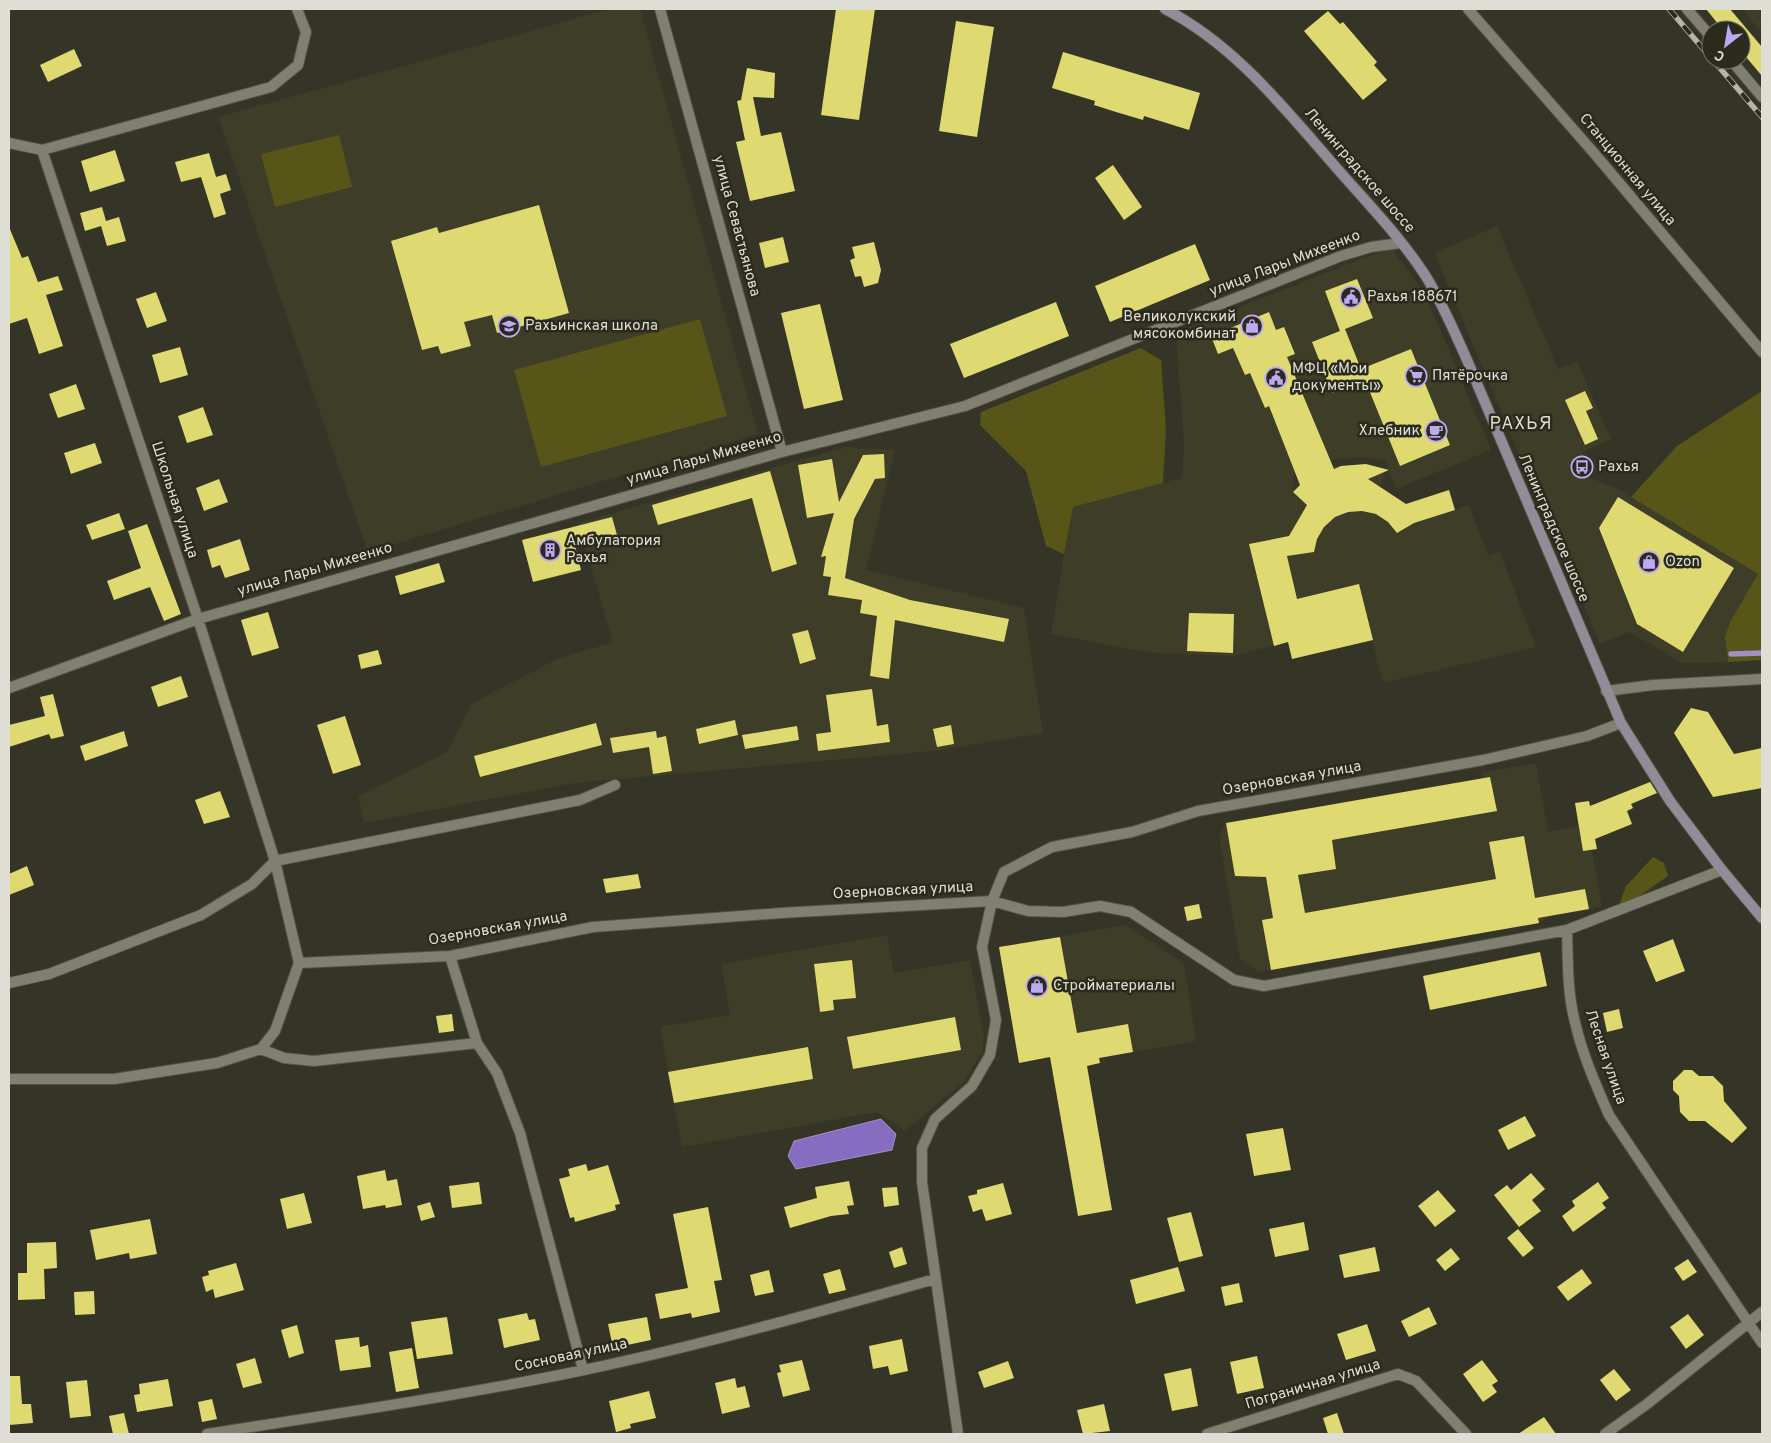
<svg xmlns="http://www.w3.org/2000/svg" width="1771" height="1443" font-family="Overpass,sans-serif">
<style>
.built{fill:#3d3d28}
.green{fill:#585518}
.water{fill:#876dc1;stroke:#a18fc7}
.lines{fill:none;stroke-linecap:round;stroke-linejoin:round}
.stream{stroke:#a18fc7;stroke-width:5.5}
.building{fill:#ded971}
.street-casing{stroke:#535246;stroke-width:12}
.secondary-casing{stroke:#535246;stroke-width:12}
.street{stroke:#808070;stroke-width:10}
.secondary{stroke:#928b98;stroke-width:10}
.rail-casing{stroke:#b4b4aa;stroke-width:5.5}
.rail{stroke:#2b2b1d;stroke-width:4;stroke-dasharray:11;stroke-linecap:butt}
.labels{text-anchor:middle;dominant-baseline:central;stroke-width:5;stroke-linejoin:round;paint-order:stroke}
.street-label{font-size:15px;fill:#deded5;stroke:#2b2b1d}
.poi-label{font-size:15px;fill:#deded5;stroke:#2b2b1d;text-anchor:start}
.quarter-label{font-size:18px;letter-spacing:1px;fill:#deded5;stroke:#2b2b1d}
</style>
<rect width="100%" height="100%" fill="#353527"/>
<path class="built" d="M 611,9 L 640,9 L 758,434 L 368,552 L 218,117 Z
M 1742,9 L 1762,9 L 1762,33 Z
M 1497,226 L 1558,369 L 1577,361 L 1611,439 L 1585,451 L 1576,472 L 1622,491 L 1759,575 L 1730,622 L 1725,637 L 1728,662 L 1682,663 L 1630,632 L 1600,644 L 1434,253 Z
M 1392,249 L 1416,281 L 1435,317 L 1491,450 L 1396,489 L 1385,461 L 1366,457 L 1336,459 L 1294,475 L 1293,491 L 1310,477 L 1337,466 L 1366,464 L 1385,469 L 1380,489 L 1406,504 L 1449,490 L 1455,510 L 1469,505 L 1488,556 L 1500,552 L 1536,647 L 1383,683 L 1372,640 L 1292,659 L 1288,642 L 1233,656 L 1151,653 L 1051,634 L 1072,507 L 1182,478 L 1184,445 L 1176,332 L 1366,257 Z
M 846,447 L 895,450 L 866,570 L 1024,608 L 1043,733 L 934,751 L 575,783 L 364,823 L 358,796 L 447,752 L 471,704 L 557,659 L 613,642 L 578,523 Z
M 1536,763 L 1548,832 L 1578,826 L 1575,803 L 1589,801 L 1597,849 L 1592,850 L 1602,907 L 1552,916 L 1539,923 L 1259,972 L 1240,959 L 1219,836 L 1226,823 L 1482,778 L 1481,773 Z
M 1126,925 L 1184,963 L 1196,1041 L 1100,1058 L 1100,1063 L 1055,1071 L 1052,1057 L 1019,1063 L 999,947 Z
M 887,935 L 894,973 L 970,960 L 984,1037 L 982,1053 L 965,1081 L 905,1131 L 877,1112 L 682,1147 L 660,1027 L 730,1015 L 721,964 Z"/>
<path class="green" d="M 339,135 L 352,187 L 275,207 L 261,154 Z
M 700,319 L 727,416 L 541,467 L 514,370 Z
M 1141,348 L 1161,360 L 1166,429 L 1163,483 L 1073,507 L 1064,554 L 1046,546 L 1026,471 L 980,425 L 981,412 Z
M 1762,391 L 1762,660 L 1728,662 L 1725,637 L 1730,622 L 1758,574 L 1631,497 L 1677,446 Z
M 1653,857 L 1664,863 L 1668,876 L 1631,902 L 1619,905 L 1626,886 Z"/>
<path class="water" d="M 881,1119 L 896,1134 L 892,1150 L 796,1169 L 788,1156 L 794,1141 Z"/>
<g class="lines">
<path class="stream" d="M 1731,654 L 1762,653"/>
</g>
<path class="building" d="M 836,9 L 875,9 L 859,120 L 821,115 Z
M 1706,9 L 1730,9 L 1762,47 L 1762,76 L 1741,51 L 1741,30 L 1723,30 Z
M 1328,11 L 1340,24 L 1343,22 L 1377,62 L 1374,65 L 1387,80 L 1363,100 L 1304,31 Z
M 956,21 L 994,27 L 977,137 L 939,131 Z
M 74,49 L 82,66 L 48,82 L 40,65 Z
M 1063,52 L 1200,93 L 1189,130 L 1144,116 L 1143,120 L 1116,112 L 1094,105 L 1095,101 L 1052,88 Z
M 747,68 L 775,73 L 774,98 L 753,97 L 761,136 L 781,132 L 795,191 L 750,201 L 736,142 L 745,140 L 737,101 L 741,100 Z
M 115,150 L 125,181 L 90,192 L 81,161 Z
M 209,153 L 216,177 L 226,174 L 231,190 L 220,194 L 226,214 L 214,218 L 201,177 L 181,182 L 175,162 Z
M 1113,165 L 1142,207 L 1124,220 L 1095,178 Z
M 539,205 L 569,313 L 497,333 L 492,315 L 464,322 L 471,346 L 441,354 L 438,346 L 422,350 L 391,241 L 437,227 L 439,233 Z
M 102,207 L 106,221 L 119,217 L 126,241 L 107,246 L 101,226 L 85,231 L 80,213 Z
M 9,227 L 22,258 L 28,256 L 38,282 L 58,276 L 63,290 L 46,295 L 63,346 L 39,354 L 27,318 L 9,324 Z
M 783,237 L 789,262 L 765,268 L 759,243 Z
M 874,242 L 881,270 L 878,283 L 864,287 L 861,276 L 855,277 L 850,260 L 855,258 L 852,247 Z
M 1195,244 L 1210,280 L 1110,322 L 1095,286 Z
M 1357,279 L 1373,318 L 1340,331 L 1325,291 Z
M 156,292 L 167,321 L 147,328 L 136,299 Z
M 1056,302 L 1069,336 L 964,378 L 950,344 Z
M 820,304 L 843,400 L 804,409 L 781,313 Z
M 1269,312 L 1276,330 L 1284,327 L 1295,354 L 1287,357 L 1334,469 L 1341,466 L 1366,464 L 1389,470 L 1368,479 L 1406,504 L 1449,490 L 1455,510 L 1414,523 L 1397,533 L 1388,522 L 1376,514 L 1362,511 L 1348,512 L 1335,517 L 1324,527 L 1317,539 L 1314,552 L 1287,556 L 1297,599 L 1359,584 L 1373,640 L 1292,659 L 1288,642 L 1274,646 L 1249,544 L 1289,536 L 1307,505 L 1293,492 L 1300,485 L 1269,406 L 1265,408 L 1250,373 L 1245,375 L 1233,348 L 1218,354 L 1211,336 Z
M 1345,329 L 1361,369 L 1411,349 L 1450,445 L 1400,466 L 1365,380 L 1332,393 L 1312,342 Z
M 180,347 L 188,375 L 160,383 L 152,355 Z
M 76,384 L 85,409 L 58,418 L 49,394 Z
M 1585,391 L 1593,408 L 1586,411 L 1598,439 L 1585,445 L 1565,400 Z
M 203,407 L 213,435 L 187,443 L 178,416 Z
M 95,443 L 102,463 L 71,474 L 64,453 Z
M 884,454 L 885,478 L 875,479 L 854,519 L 845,578 L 910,600 L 1009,619 L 1004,642 L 895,620 L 889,679 L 870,676 L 877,616 L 860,613 L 862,600 L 828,595 L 831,577 L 823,576 L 826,556 L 821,557 L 834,513 L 807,518 L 798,465 L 832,459 L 839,502 L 863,455 Z
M 770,471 L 797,564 L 772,572 L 752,498 L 658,525 L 652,505 Z
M 219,479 L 228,502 L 204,511 L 196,488 Z
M 1618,497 L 1734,568 L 1683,652 L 1637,624 L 1599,528 Z
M 119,513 L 125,529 L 92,540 L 86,525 Z
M 612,517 L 617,535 L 575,546 L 581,570 L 533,582 L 522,540 Z
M 147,524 L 181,614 L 164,621 L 150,587 L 114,600 L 107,581 L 141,568 L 128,531 Z
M 240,539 L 250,570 L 225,578 L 220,565 L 212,568 L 207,550 Z
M 439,563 L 445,582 L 400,595 L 395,576 Z
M 268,612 L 279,648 L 252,656 L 241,620 Z
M 1189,613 L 1234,614 L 1233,653 L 1187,651 Z
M 808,630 L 816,659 L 800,664 L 792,634 Z
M 378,650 L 382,664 L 361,669 L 358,655 Z
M 181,676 L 188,697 L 158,707 L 151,687 Z
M 872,689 L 877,726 L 888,724 L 890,742 L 818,751 L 816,734 L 831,732 L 826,695 Z
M 53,694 L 64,736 L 51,739 L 49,734 L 9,747 L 9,725 L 45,716 L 40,697 Z
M 1691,708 L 1708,712 L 1734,754 L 1762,748 L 1762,788 L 1713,797 L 1674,733 Z
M 345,716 L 361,765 L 333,774 L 317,725 Z
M 735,720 L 738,735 L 699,744 L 696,729 Z
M 596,723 L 602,745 L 480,777 L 474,756 Z
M 951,725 L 954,744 L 937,747 L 933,729 Z
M 797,726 L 799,740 L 745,749 L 742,735 Z
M 124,731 L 128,746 L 85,761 L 80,746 Z
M 656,731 L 657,738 L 666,736 L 672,771 L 653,774 L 649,747 L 613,753 L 610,738 Z
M 1490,777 L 1497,811 L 1332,840 L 1336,869 L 1298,875 L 1305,913 L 1496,879 L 1489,842 L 1524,836 L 1535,898 L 1585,889 L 1589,909 L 1538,918 L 1539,923 L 1271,970 L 1262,920 L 1273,918 L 1266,877 L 1235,876 L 1226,823 Z
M 1650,782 L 1657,793 L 1631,804 L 1633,808 L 1627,811 L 1632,824 L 1595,839 L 1597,849 L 1583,851 L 1575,803 L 1589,801 L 1590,806 Z
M 220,791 L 230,817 L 204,824 L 195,800 Z
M 27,866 L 34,885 L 9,895 L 9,874 Z
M 638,874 L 641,888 L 606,893 L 603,879 Z
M 1199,904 L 1202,918 L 1187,921 L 1184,907 Z
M 1060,937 L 1077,1033 L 1128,1024 L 1133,1052 L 1099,1058 L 1100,1063 L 1087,1066 L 1112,1210 L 1078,1216 L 1050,1057 L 1019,1063 L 999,947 Z
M 1673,939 L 1685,971 L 1656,982 L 1643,951 Z
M 1540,952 L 1547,986 L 1430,1010 L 1423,976 Z
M 852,960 L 856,998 L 833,1000 L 834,1010 L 820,1012 L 814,964 Z
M 1619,1009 L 1623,1028 L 1607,1032 L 1603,1013 Z
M 452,1014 L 454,1031 L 439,1033 L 436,1016 Z
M 955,1017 L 961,1050 L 853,1069 L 847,1037 Z
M 808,1047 L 813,1079 L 674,1103 L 668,1072 Z
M 1684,1070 L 1692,1070 L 1699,1076 L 1713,1076 L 1723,1086 L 1724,1101 L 1747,1128 L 1732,1143 L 1705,1121 L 1689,1121 L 1680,1112 L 1679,1096 L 1673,1090 L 1673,1081 Z
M 1525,1116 L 1536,1136 L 1508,1150 L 1498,1130 Z
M 1283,1128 L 1291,1170 L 1254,1176 L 1246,1134 Z
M 586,1164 L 588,1171 L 608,1165 L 620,1204 L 615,1205 L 616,1210 L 575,1222 L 574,1217 L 570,1218 L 559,1179 L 570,1176 L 568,1169 Z
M 385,1170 L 387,1181 L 397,1179 L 402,1205 L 386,1208 L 385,1205 L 363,1209 L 357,1176 Z
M 1531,1173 L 1545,1189 L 1532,1200 L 1541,1211 L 1519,1227 L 1494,1195 L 1507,1185 L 1511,1190 Z
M 849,1181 L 854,1205 L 847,1206 L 849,1214 L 831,1216 L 790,1228 L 784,1207 L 817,1198 L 815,1187 Z
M 479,1182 L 482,1204 L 452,1208 L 449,1186 Z
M 1598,1182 L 1609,1198 L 1602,1203 L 1606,1208 L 1573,1232 L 1562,1216 L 1575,1206 L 1572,1201 Z
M 1003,1183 L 1012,1214 L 986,1221 L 982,1209 L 973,1212 L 968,1196 L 977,1194 L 977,1190 Z
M 897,1187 L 899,1205 L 884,1207 L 882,1188 Z
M 1438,1190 L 1456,1211 L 1435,1227 L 1418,1206 Z
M 304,1193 L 312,1223 L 287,1229 L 280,1199 Z
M 430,1202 L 435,1217 L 421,1221 L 417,1206 Z
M 708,1207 L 722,1280 L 714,1281 L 720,1312 L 692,1318 L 691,1313 L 660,1319 L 655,1294 L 688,1288 L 673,1214 Z
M 1191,1212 L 1203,1256 L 1179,1262 L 1167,1218 Z
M 150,1219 L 157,1254 L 130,1259 L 129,1253 L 96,1260 L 90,1230 Z
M 1304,1222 L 1309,1250 L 1275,1257 L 1269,1229 Z
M 1518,1229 L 1534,1248 L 1523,1257 L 1507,1238 Z
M 56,1242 L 57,1268 L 44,1269 L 45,1299 L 18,1300 L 18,1273 L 27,1273 L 27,1243 Z
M 902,1247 L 907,1264 L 894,1268 L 889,1252 Z
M 1375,1247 L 1380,1271 L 1344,1278 L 1339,1255 Z
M 1451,1248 L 1460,1259 L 1445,1271 L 1436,1260 Z
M 1688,1259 L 1697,1272 L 1683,1281 L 1674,1268 Z
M 236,1263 L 244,1290 L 215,1298 L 213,1289 L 206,1292 L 202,1277 L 209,1275 L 208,1271 Z
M 1178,1267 L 1185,1291 L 1136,1304 L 1130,1280 Z
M 840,1269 L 846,1290 L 829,1294 L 823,1274 Z
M 1582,1269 L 1592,1283 L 1568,1301 L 1557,1287 Z
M 769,1270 L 774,1292 L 755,1296 L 750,1275 Z
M 1239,1283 L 1243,1302 L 1225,1306 L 1221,1287 Z
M 94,1291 L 95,1314 L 75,1315 L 74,1292 Z
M 1429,1307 L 1437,1324 L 1409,1337 L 1401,1321 Z
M 527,1313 L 529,1320 L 535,1319 L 540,1340 L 504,1348 L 498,1319 Z
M 1688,1314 L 1704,1335 L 1686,1349 L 1670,1327 Z
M 447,1317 L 453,1354 L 417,1359 L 411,1322 Z
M 647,1317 L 651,1340 L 613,1348 L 608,1324 Z
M 1367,1324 L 1376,1351 L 1346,1360 L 1337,1334 Z
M 297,1325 L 304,1353 L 289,1358 L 281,1330 Z
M 359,1337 L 360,1347 L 368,1345 L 371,1367 L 340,1371 L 335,1340 Z
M 902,1339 L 908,1371 L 890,1375 L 888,1366 L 873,1369 L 869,1346 Z
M 412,1348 L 419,1388 L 396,1392 L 389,1352 Z
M 1257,1356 L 1264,1388 L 1237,1394 L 1230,1362 Z
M 255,1358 L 262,1383 L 243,1388 L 236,1364 Z
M 802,1360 L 810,1390 L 783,1397 L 777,1373 L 781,1372 L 779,1365 Z
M 1482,1360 L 1498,1381 L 1492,1385 L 1497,1392 L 1483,1402 L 1463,1374 Z
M 1008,1361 L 1014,1378 L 984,1388 L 978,1372 Z
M 1191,1368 L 1198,1406 L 1172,1411 L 1164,1374 Z
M 1614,1369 L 1631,1390 L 1616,1401 L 1600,1380 Z
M 9,1376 L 20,1376 L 22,1404 L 31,1404 L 33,1423 L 9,1425 Z
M 735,1378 L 737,1388 L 745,1386 L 750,1407 L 722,1414 L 715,1383 Z
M 168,1379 L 173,1406 L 137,1412 L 134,1395 L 140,1394 L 139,1384 Z
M 87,1380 L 91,1416 L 70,1418 L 66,1382 Z
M 649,1391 L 656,1418 L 630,1424 L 631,1428 L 616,1432 L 609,1401 Z
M 212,1399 L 217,1419 L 202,1422 L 198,1402 Z
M 1104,1404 L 1110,1431 L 1083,1434 L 1077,1410 Z
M 124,1413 L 129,1434 L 113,1434 L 109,1416 Z
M 1337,1413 L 1344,1434 L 1328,1434 L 1323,1418 Z
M 1544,1417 L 1556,1434 L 1518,1434 Z"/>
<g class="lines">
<g class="street-casing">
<path id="street" d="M 660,9 L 782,452
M 1468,9 L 1594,153 L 1762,352
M 1687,9 L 1711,37
M 1731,60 L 1762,97
M 9,143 L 42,150 L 271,87 L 298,65 L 306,32 L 297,9
M 42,150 L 198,619 L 275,861 L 299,963
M 9,688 L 198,619 L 782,452 L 965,406 L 1341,256 L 1371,247 L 1401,243
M 1606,691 L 1653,685 L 1762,679
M 1567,930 C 1568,960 1567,992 1575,1022 C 1582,1054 1596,1085 1609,1115 L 1762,1343
M 450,956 L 477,1043 L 497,1073 L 520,1133 L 583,1370
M 9,983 L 49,974 L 201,915 L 252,884 L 275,861 L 580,800 L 615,785
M 261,1049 L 284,1058 L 314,1061 L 477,1043
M 9,1079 L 114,1079 L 217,1063 L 261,1049 L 275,1031 L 299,963 L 450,956 L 593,927 L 781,913 L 992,901 L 1028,911 L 1063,912 L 1100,906 L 1131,912 L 1234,980 L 1264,986 L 1567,930 L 1722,870
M 207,1434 C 333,1414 459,1396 584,1370 C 702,1345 819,1312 935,1279
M 958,1434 L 922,1182 L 922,1148 L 935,1119 L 972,1086 L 990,1055 L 996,1020 L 982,947 L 992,901 L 1004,872 L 1052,847 L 1132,832 L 1198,811 L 1483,760 L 1587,736 L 1621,723
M 1207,1434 L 1398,1374 L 1416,1381 L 1466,1434
M 1605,1434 L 1647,1404 L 1762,1312"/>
</g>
<g class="secondary-casing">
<path id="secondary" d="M 1165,9 C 1237,46 1288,113 1341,173 C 1370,206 1401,238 1425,275 C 1442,302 1454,331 1467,360 L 1621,723 L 1670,801 L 1722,870 L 1762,918"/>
</g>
<use href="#street" class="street"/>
<use href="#secondary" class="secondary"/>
<g class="rail-casing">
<path id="rail" d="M 1669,9 L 1711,58
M 1713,60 L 1762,117"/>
</g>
<use href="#rail" class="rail"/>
</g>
<defs>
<g id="civic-ring" transform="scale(1.125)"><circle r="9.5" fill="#2b2b1d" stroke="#bea9f4" stroke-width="1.5"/><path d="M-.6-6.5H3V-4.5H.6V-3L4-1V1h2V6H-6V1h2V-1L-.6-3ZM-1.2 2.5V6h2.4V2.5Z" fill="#bea9f4"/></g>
<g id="school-ring" transform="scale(1.125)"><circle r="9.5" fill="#2b2b1d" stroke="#bea9f4" stroke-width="1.5"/><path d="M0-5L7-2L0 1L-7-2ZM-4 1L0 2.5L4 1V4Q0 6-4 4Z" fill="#bea9f4"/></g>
<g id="shop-ring" transform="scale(1.125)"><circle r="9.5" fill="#2b2b1d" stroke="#bea9f4" stroke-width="1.5"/><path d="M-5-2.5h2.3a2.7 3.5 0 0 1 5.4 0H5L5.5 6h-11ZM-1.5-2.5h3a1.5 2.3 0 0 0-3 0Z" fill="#bea9f4"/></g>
<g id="supermarket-ring" transform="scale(1.125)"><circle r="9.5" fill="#2b2b1d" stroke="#bea9f4" stroke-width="1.5"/><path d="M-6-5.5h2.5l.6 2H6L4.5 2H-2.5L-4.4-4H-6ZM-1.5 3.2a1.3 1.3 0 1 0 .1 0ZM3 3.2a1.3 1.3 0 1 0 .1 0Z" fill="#bea9f4"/></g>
<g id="cafe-ring" transform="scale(1.125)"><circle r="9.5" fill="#2b2b1d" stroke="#bea9f4" stroke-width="1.5"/><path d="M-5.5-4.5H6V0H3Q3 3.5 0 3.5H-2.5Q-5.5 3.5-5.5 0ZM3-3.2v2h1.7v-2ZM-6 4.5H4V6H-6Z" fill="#bea9f4"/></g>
<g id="bus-ring" transform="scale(1.125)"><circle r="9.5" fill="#2b2b1d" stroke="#bea9f4" stroke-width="1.5"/><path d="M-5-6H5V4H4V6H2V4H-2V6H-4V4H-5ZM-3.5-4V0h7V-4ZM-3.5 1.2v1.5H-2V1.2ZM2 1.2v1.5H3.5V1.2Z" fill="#bea9f4"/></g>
<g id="building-ring" transform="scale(1.125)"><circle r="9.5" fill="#2b2b1d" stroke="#bea9f4" stroke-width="1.5"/><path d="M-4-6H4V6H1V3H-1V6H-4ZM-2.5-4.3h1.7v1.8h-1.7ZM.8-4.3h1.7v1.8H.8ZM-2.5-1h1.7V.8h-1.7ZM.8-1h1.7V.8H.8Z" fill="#bea9f4"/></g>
</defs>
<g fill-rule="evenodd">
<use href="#civic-ring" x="1351" y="297"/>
<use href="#school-ring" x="509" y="326"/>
<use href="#shop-ring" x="1252" y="326"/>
<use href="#supermarket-ring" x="1416" y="376"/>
<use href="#civic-ring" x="1276" y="378"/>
<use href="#cafe-ring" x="1436" y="431"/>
<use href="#bus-ring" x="1582" y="467"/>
<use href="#building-ring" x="550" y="550"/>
<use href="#shop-ring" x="1649" y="562"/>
<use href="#shop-ring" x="1037" y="986"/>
</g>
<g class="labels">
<g class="street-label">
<text transform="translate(1627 170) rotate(50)">Станционная улица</text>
<text transform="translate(1359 171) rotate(49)">Ленинградское шоссе</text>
<text transform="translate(736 226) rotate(75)">улица Севастьянова</text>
<text transform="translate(1285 264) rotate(-21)">улица Лары Михеенко</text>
<text transform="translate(704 459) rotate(-16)">улица Лары Михеенко</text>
<text transform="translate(174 500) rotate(72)">Школьная улица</text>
<text transform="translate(1553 528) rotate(67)">Ленинградское шоссе</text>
<text transform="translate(315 570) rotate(-16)">улица Лары Михеенко</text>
<text transform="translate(1292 779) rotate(-10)">Озерновская улица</text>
<text transform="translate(903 891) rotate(-3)">Озерновская улица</text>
<text transform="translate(498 929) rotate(-10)">Озерновская улица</text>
<text transform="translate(1605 1057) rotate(71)">Лесная улица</text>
<text transform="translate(571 1356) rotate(-12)">Сосновая улица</text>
<text transform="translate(1313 1385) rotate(-17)">Пограничная улица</text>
</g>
<g class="poi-label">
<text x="1367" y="297">Рахья 188671</text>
<text x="1236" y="317" text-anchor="end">Великолукский<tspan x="1236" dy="17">мясокомбинат</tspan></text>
<text x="525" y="326">Рахьинская школа</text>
<text x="1292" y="369">МФЦ «Мои<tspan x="1292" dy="17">документы»</tspan></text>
<text x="1432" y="376">Пятёрочка</text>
<text x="1420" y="431" text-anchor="end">Хлебник</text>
<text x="1598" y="467">Рахья</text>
<text x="566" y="541">Амбулатория<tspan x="566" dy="17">Рахья</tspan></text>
<text x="1665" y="562">Ozon</text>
<text x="1053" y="986">Стройматериалы</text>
</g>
<g class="quarter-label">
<text x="1521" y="424">РАХЬЯ</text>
</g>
</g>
<rect width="1771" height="1443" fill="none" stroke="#deded5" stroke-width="20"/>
<g transform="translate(1726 45) rotate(211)"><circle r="24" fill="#2b2b1d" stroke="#737367"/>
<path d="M0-4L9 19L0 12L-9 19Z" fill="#bea9f4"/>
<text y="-8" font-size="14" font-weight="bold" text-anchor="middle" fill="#deded5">С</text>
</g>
</svg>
